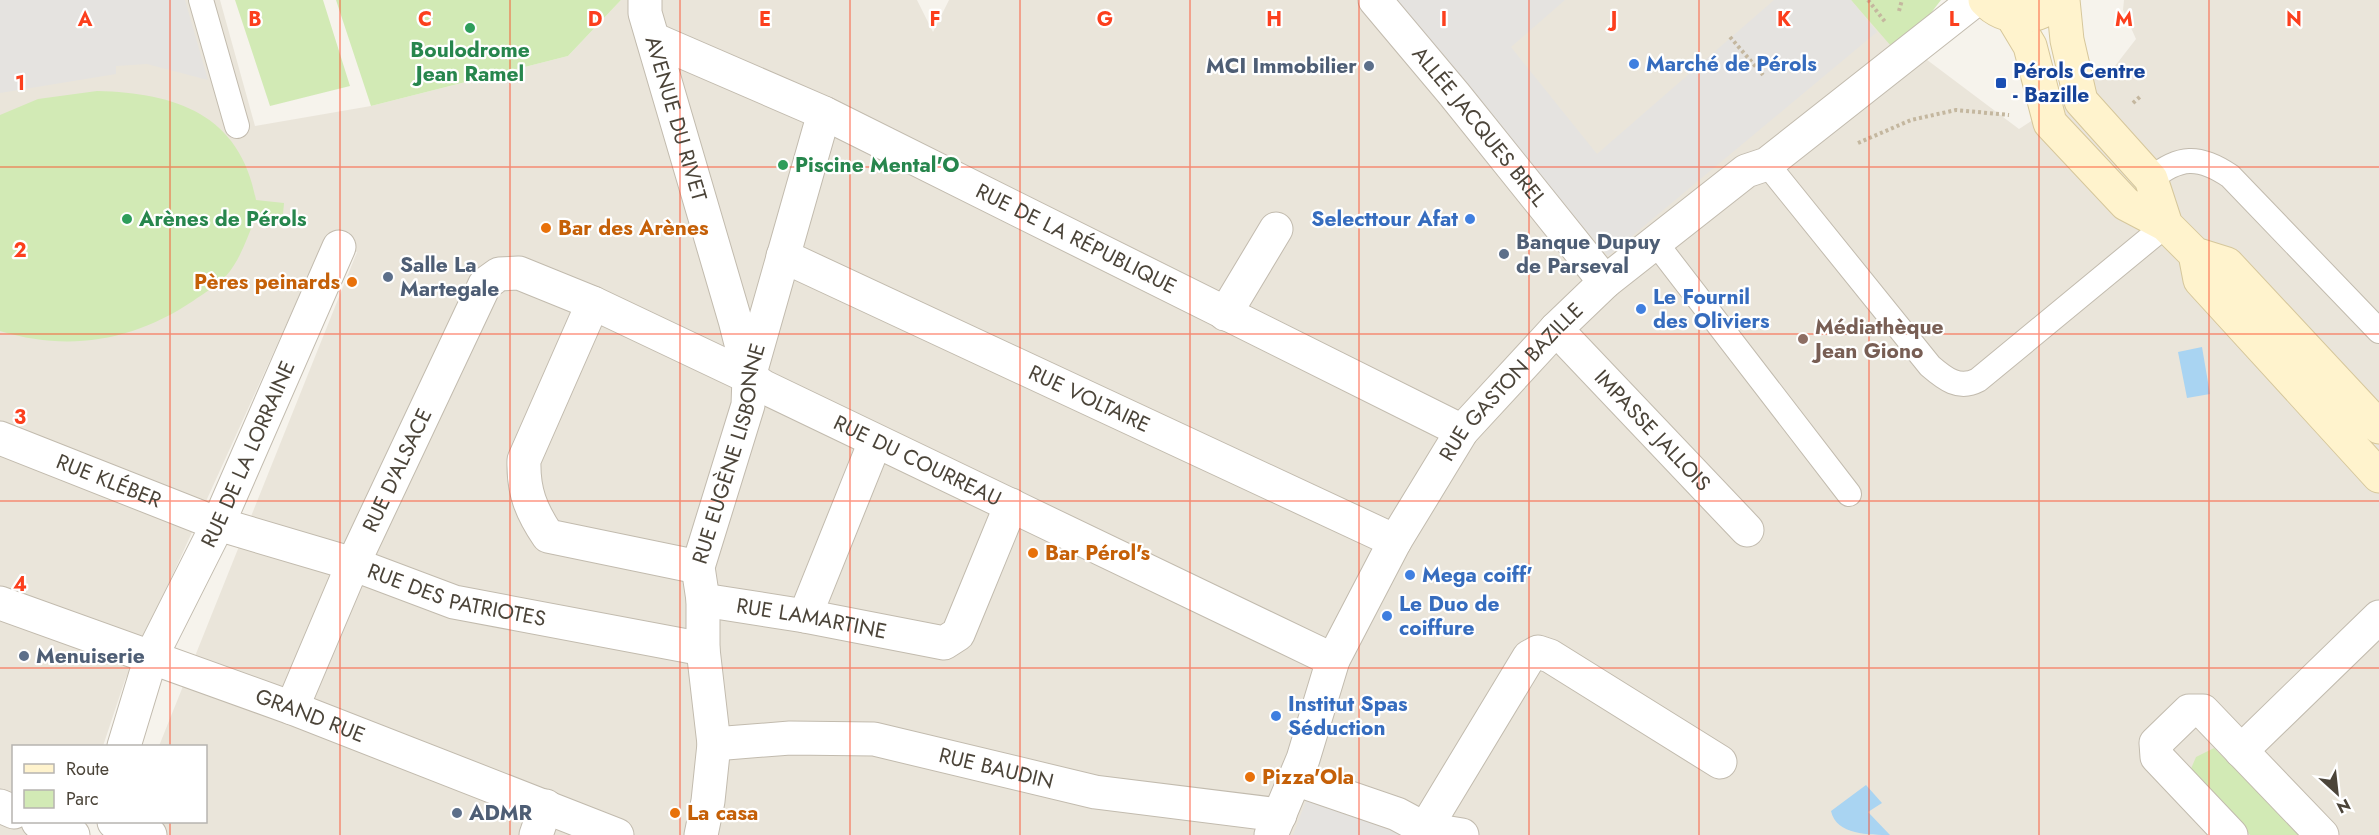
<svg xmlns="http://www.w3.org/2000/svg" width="2379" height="835" font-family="Jost,sans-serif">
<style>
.residential{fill:#eae5da}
.green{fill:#d2eab5}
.parking{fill:#e5e3e0}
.water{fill:#a9d4f2}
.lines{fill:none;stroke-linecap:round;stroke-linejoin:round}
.lane-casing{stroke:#c2bbae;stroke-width:26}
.street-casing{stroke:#c2bbae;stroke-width:35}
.secondary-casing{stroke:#d6c79b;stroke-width:35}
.path{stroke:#c4b79f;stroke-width:4;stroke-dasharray:3 3;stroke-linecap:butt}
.lane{stroke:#fff;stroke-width:24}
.street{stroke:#fff;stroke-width:33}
.secondary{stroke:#fff3cd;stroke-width:33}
.grid{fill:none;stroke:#fc3f1d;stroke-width:1.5;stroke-opacity:0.55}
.leisure-dot{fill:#2e9e5b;stroke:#fff;stroke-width:2}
.shop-dot{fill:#3f7fe0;stroke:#fff;stroke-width:2}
.service-dot{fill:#5c6f8a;stroke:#fff;stroke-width:2}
.transit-dot{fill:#1a4fb4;stroke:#fff;stroke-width:2}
.food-dot{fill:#e8710a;stroke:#fff;stroke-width:2}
.education-dot{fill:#8d6e63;stroke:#fff;stroke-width:2}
.labels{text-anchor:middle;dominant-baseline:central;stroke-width:4.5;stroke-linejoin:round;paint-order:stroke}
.leisure-label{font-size:21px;font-weight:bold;fill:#27864d;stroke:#fff;text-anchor:start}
.shop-label{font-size:21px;font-weight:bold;fill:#366cbe;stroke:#fff;text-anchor:start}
.service-label{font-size:21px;font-weight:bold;fill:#4e5e75;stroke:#fff;text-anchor:start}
.transit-label{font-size:21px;font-weight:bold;fill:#164399;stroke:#fff;text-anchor:start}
.street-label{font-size:21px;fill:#4b4439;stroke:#fff}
.food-label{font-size:21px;font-weight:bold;fill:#c56008;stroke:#fff;text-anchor:start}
.education-label{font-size:21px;font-weight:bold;fill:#785e54;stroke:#fff;text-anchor:start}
.grid-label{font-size:20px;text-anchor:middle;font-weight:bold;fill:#fc3f1d;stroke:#fff;stroke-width:4.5;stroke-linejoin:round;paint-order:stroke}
</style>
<rect width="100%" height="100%" fill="#f6f3ec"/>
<path class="residential" d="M 0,0 L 220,0 L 255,126 L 371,106 L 568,56 L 621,0 L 917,0 L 933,32 L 949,0 L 1862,0 L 1886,29 L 2019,129 L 2115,66 L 2136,39 L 2123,10 L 2124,0 L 2379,0 L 2379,835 L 123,835 L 129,822 L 206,822 L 206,746 L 159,746 L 357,252 L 324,241 L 125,680 L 103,746 L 14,746 L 14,822 L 72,835 L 0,835 Z"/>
<path class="green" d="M 235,0 L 323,0 L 350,86 L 270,106 Z
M 336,0 L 621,0 L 568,56 L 371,106 Z
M 1851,0 L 1941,0 L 1927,18 L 1891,46 Z
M 97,91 C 176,93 240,114 256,200 L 284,203 L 282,225 L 257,214 C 248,235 241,259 226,276 C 217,286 204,293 193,301 C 133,341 69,352 0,331 L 0,115 L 38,99 Z
M 2214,748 L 2302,835 L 2250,835 L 2190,771 L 2196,757 Z"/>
<path class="parking" d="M 0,0 L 185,0 L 208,80 L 147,64 L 116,66 L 116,74 L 0,93 Z
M 1391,0 L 1565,0 L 1511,47 L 1597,154 L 1774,0 L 1851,0 L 1877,32 L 1608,256 Z
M 1312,785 L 1446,835 L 1293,835 Z"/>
<path class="water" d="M 2202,347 L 2210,394 L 2187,398 L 2178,352 Z
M 1866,785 L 1882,803 L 1868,812 L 1890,835 C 1870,835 1836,835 1831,811 Z"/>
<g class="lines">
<g class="lane-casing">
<path id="lane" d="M 201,0 L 237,126
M 1767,164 L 1930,366 C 1945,379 1959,390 1978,380 L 2166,225
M 2151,179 C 2179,156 2199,155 2230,176 L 2379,331
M 1655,242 L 1849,494"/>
</g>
<g class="street-casing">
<g id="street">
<path id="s1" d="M 645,0 L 645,13 L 735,320 L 749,375"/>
<path id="s2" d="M 1375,0 L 1454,94 L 1605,282"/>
<path id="s3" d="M 653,39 L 824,113 L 1462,431"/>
<path id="s4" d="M 783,256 L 1395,541"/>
<path d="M 593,303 L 524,460 C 523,491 531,511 548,536 L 698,567"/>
<path d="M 1225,314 L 1276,229"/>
<path id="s5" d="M 1556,329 L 1747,530"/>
<path id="s6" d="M 0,438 L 218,524 L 353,564 L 454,602 L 703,649"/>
<path id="s7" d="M 703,600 L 805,616 L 944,643 L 958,634 L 1011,505"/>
<path id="s8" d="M 0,603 L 292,708 L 617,835"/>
<path d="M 805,616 L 875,442"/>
<path id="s9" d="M 292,708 L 353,564 L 485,284 L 499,274 L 519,273 L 593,303 L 749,377 L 764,387 L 1333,660"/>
<path id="s10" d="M 714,744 L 790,738 L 874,739 L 1095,792 L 1280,815"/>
<path id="s11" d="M 124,746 L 151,657 L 218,524 L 339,247"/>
<path d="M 2241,751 L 2379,617"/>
<path d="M 1295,779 L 1397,814 L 1425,829 L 1462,835"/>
<path d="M 0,806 L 14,812"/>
<path d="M 38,822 L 73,835"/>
<path d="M 114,822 L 150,835"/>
<path d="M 1425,829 L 1529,657 L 1538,652 L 1550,656 L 1720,762"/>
<path d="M 536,835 L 546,806"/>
<path id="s12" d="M 701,835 L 708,801 L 714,744 L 703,649 L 703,600 L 698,567 L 748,405 L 749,377 L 824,113"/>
<path id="s13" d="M 1271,835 L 1303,759 L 1333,660 L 1395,541 L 1462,431 L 1556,329 L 1605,282 L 1746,171 L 1767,164 L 1975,0"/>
<path d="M 2231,835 L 2157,757 L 2156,743 L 2189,711 L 2203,711 L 2322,835"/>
</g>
</g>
<g class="secondary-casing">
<path id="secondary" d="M 1985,0 C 2005,21 2038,21 2057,0
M 2063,0 L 2067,40 L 2081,101 L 2151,179 L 2166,225
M 2012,16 L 2030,46 L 2050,123 L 2126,204 L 2166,225 L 2195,254 L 2227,264 L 2379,427
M 2195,254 L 2200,280 L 2379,476"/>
</g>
<path class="path" d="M 1868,0 L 1886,23
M 1899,11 L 1902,0
M 1730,37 L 1763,75
M 2133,103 L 2142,95
M 1858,143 L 1911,120 L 1956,110 L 2009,115"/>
<use href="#lane" class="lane"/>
<use href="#street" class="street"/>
<use href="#secondary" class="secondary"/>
</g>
<path class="grid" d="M 170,0 L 170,746M 340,0 L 340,835M 510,0 L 510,835M 680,0 L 680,835M 850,0 L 850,835M 1020,0 L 1020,835M 1190,0 L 1190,835M 1359,0 L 1359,835M 1529,0 L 1529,835M 1699,0 L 1699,835M 1869,0 L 1869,835M 2039,0 L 2039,835M 2209,0 L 2209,835M 0,167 L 2379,167M 0,334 L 2379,334M 0,501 L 2379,501M 0,668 L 2379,668M 170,822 L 170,835"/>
<g class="leisure-dot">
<circle cx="470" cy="28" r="6"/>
<circle cx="783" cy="165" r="6"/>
<circle cx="127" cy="219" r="6"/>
</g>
<g class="shop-dot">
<circle cx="1634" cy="64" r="6"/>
<circle cx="1470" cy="219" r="6"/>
<circle cx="1641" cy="309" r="6"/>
<circle cx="1410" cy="575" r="6"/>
<circle cx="1387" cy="616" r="6"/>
<circle cx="1276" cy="716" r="6"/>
</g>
<g class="service-dot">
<circle cx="1369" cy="66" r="6"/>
<circle cx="1504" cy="254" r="6"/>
<circle cx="388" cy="277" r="6"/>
<circle cx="24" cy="656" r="6"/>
<circle cx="457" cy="813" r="6"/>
</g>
<rect class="transit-dot" x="1995" y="77" width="12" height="12" rx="3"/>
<g class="food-dot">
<circle cx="546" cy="228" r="6"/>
<circle cx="352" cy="282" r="6"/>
<circle cx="1033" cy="553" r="6"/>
<circle cx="1250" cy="777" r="6"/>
<circle cx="675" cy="813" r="6"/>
</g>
<circle class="education-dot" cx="1803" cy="339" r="6"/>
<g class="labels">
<g class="leisure-label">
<text x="470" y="50" text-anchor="middle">Boulodrome<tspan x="470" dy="24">Jean Ramel</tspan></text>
<text x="795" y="165">Piscine Mental'O</text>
<text x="139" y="219">Arènes de Pérols</text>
</g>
<g class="shop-label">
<text x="1646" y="64">Marché de Pérols</text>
<text x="1458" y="219" text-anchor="end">Selecttour Afat</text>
<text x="1653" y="297">Le Fournil<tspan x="1653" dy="24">des Oliviers</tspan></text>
<text x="1422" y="575">Mega coiff'</text>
<text x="1399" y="604">Le Duo de<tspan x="1399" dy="24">coiffure</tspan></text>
<text x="1288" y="704">Institut Spas<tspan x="1288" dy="24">Séduction</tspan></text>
</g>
<g class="service-label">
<text x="1357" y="66" text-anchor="end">MCI Immobilier</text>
<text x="1516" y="242">Banque Dupuy<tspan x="1516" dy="24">de Parseval</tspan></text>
<text x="400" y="265">Salle La<tspan x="400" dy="24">Martegale</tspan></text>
<text x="36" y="656">Menuiserie</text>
<text x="469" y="813">ADMR</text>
</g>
<g class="transit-label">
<text x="2013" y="71">Pérols Centre<tspan x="2013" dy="24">- Bazille</tspan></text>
</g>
<g class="street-label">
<text stroke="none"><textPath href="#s1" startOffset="123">AVENUE DU RIVET</textPath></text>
<text stroke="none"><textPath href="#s2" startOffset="164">ALLÉE JACQUES BREL</textPath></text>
<text stroke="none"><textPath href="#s3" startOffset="468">RUE DE LA RÉPUBLIQUE</textPath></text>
<text stroke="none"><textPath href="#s13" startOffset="518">RUE GASTON BAZILLE</textPath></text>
<text stroke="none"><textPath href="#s4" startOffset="338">RUE VOLTAIRE</textPath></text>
<text stroke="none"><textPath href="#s5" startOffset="140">IMPASSE JALLOIS</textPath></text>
<text stroke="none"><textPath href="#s12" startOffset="388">RUE EUGÈNE LISBONNE</textPath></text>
<text stroke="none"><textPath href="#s11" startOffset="318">RUE DE LA LORRAINE</textPath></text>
<text stroke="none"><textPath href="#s9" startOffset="944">RUE DU COURREAU</textPath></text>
<text stroke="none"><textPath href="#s9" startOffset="260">RUE D'ALSACE</textPath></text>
<text stroke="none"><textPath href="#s6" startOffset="117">RUE KLÉBER</textPath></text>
<text stroke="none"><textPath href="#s6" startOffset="484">RUE DES PATRIOTES</textPath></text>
<text stroke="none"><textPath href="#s7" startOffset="110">RUE LAMARTINE</textPath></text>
<text stroke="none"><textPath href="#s8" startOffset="330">GRAND RUE</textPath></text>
<text stroke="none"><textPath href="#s10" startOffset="286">RUE BAUDIN</textPath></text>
</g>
<g class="food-label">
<text x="558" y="228">Bar des Arènes</text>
<text x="340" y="282" text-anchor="end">Pères peinards</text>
<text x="1045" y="553">Bar Pérol's</text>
<text x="1262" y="777">Pizza'Ola</text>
<text x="687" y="813">La casa</text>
</g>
<g class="education-label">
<text x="1815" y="327">Médiathèque<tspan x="1815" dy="24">Jean Giono</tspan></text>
</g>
</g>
<g class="grid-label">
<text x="85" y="26">A</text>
<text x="255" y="26">B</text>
<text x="425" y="26">C</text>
<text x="595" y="26">D</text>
<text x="765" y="26">E</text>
<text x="935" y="26">F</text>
<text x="1105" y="26">G</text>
<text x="1274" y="26">H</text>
<text x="1444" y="26">I</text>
<text x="1614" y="26">J</text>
<text x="1784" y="26">K</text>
<text x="1954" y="26">L</text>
<text x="2124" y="26">M</text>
<text x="2294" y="26">N</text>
<text x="20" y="90">1</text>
<text x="20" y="257">2</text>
<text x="20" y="424">3</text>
<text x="20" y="591">4</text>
</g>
<rect x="12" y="745" width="195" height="78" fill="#ffffff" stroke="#b7b4b0" stroke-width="1.5"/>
<rect x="24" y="764" width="30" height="9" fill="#fff3cd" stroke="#b7b4b0" stroke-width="1.5"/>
<text x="66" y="775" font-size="18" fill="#4b4439">Route</text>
<rect x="24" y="790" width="30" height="18" fill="#d2eab5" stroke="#b7b4b0" stroke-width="1.5"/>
<text x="66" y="805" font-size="18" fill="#4b4439">Parc</text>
<g transform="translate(2337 793) rotate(153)" stroke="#ffffff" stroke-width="4.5" paint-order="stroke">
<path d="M0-4.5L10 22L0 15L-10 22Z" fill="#4b4439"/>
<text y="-9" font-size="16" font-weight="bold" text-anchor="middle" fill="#4b4439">N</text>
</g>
</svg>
